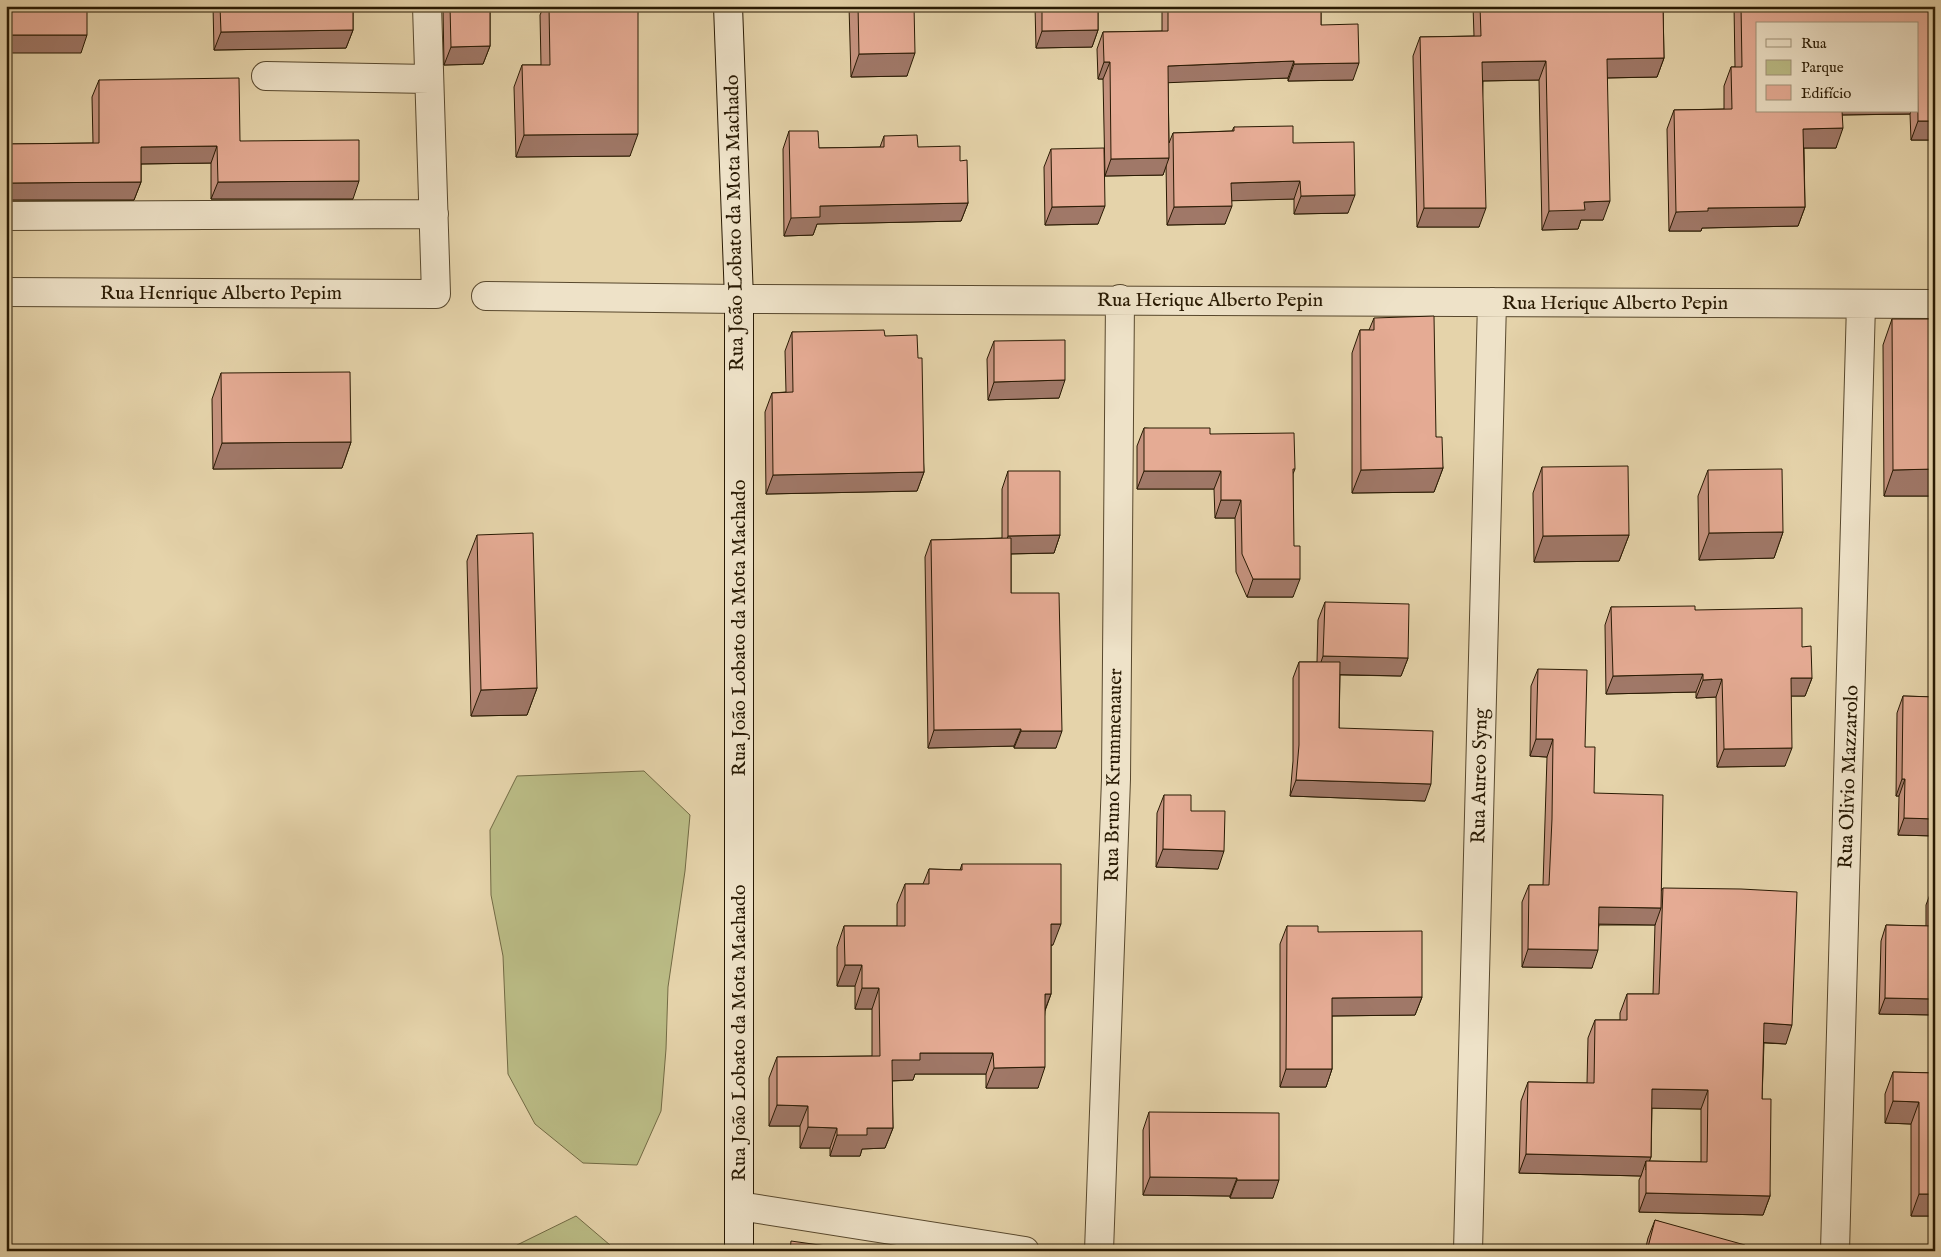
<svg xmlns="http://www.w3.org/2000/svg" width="1941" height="1257" font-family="'IM FELL English',serif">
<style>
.green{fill:#babb85;stroke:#726a44}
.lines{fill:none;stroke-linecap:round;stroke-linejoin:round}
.street-casing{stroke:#58482d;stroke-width:30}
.secondary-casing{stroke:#291a03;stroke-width:30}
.street{stroke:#eee2c8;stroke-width:28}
.secondary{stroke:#eee2c8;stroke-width:28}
.wall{fill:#c5937f;stroke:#291a03;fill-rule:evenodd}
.shaded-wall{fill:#a07868;stroke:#291a03}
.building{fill:#e5ab94;stroke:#291a03}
.labels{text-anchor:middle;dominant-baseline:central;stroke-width:4.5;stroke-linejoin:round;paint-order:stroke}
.street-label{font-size:20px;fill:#291a03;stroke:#eee2c8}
</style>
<rect width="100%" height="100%" fill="#e5d3aa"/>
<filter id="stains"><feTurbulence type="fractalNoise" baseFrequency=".004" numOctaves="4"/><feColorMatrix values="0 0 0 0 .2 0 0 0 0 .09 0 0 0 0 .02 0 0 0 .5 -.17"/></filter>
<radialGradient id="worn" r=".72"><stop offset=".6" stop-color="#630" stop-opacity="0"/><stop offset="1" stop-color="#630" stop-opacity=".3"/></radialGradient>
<path class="green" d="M 644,771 L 690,815 L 685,871 L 668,987 L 666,1049 L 661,1111 L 637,1165 L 583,1163 L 535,1124 L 508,1074 L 503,956 L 491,895 L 490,830 L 517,776 Z
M 576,1216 L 617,1251 L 509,1251 L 517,1245 Z"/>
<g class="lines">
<g class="street-casing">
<path id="street" d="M 266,76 L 429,79
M 6,216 L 434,214
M 6,292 L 436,294 L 427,6
M 486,296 L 739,299 L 1935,304
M 739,1206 L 1025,1251
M 1099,1251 L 1116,779 L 1120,299
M 1468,1251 L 1492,302
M 1835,1251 L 1861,304"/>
</g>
<g class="secondary-casing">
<path id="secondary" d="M 728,6 L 739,299 L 739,1251"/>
</g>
<use href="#street" class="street"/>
<use href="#secondary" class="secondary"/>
</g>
<path class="wall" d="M 213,6 L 353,6 L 353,30 L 346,48 L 214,50 Z
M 444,6 L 490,6 L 490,46 L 483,64 L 444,65 L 443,9 Z
M 544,6 L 638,6 L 630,156 L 516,157 L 514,87 L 522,65 L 541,65 L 540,15 Z
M 845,6 L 914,6 L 907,76 L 851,77 L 849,6 Z
M 1035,6 L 1098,6 L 1098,30 L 1092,47 L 1036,48 Z
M 1162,6 L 1321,6 L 1321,25 L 1353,80 L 1288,81 L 1288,78 L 1168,82 L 1169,143 L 1173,133 L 1232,131 L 1234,127 L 1293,143 L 1348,213 L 1294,214 L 1294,199 L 1232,200 L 1225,224 L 1167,225 L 1166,165 L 1163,175 L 1105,176 L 1103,79 L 1098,79 L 1097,49 L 1103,32 L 1162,31 Z
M 1473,6 L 1663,6 L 1664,58 L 1657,77 L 1607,78 L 1603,220 L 1581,220 L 1578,229 L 1542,230 L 1539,80 L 1483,81 L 1479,227 L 1417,227 L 1413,56 L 1420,37 L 1474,36 Z
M 1734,6 L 1935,6 L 1935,157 L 1934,140 L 1911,140 L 1910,114 L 1842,115 L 1836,148 L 1804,148 L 1805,207 L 1798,226 L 1702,228 L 1701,231 L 1669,231 L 1667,129 L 1674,110 L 1724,109 L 1724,86 L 1731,67 L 1735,67 ZM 1917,24 L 1917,111 L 1757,111 Z
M 99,80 L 240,141 L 353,199 L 211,199 L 211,163 L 141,164 L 141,182 L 134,200 L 6,200 L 6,144 L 93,143 L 92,97 Z
M 789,131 L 819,148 L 880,147 L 884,136 L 960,161 L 968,203 L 961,221 L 817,224 L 813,235 L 784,236 L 783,149 Z
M 1051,149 L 1098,224 L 1045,225 L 1044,167 Z
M 1374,318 L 1436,437 L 1443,468 L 1434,492 L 1352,493 L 1352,353 L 1360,330 L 1369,330 Z
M 1892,319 L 1935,496 L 1884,496 L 1883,345 Z
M 792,332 L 885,336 L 918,358 L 924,472 L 917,491 L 766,494 L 765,412 L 772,393 L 786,392 L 785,351 Z
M 994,341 L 1059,398 L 988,400 L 987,359 Z
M 221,373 L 351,442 L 342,468 L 213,469 L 212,399 Z
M 1144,428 L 1210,434 L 1295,469 L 1293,474 L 1293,597 L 1247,597 L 1236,572 L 1235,518 L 1215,518 L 1214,489 L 1137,489 L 1137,446 Z
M 1542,467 L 1629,535 L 1619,561 L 1534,562 L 1533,493 Z
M 1708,470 L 1783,532 L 1774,558 L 1699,560 L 1698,496 Z
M 1008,471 L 1060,535 L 1054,553 L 1011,554 L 1011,593 L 1056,748 L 1014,748 L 1014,746 L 928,748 L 925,557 L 931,540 L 1002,538 L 1002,489 Z
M 477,535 L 537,688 L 527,715 L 471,716 L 467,561 Z
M 1325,602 L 1408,658 L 1401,676 L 1340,675 L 1339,728 L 1425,801 L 1290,796 L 1293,761 L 1293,678 L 1299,662 L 1317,662 L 1318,620 Z
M 1611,607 L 1695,610 L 1812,678 L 1805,696 L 1791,696 L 1785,766 L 1717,767 L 1716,697 L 1696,698 L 1696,692 L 1606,694 L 1605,625 Z
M 1538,669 L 1585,747 L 1594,793 L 1661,891 L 1663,888 L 1786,1044 L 1764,1043 L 1762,1099 L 1770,1196 L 1763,1215 L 1639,1212 L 1639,1180 L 1641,1176 L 1519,1173 L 1521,1101 L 1528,1082 L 1587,1083 L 1588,1038 L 1595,1020 L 1620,1020 L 1620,1013 L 1627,994 L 1653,994 L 1655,924 L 1655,925 L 1599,925 L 1592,968 L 1522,967 L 1522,902 L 1529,885 L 1543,885 L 1547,757 L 1530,756 L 1531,686 ZM 1652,1108 L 1701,1109 L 1701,1162 L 1649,1161 L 1651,1157 Z
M 1903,696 L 1935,697 L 1935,836 L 1898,835 L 1899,796 L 1896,796 L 1897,713 Z
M 1164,795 L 1191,811 L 1218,869 L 1156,867 L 1157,813 Z
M 962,864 L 1053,945 L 1051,945 L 1051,994 L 1045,1011 L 1038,1088 L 986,1088 L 986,1074 L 915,1074 L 913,1080 L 892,1081 L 893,1128 L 885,1148 L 862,1149 L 860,1156 L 830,1156 L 830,1148 L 800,1148 L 800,1126 L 769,1126 L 769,1078 L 777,1057 L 872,1056 L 872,1009 L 855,1009 L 855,986 L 837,986 L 837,947 L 844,926 L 897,926 L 897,904 L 905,884 L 923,884 L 929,869 L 960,870 Z
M 1932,889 L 1935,1015 L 1879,1014 L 1881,941 L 1886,925 L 1926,926 L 1926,905 Z
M 1287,926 L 1318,932 L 1422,997 L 1415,1015 L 1332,1016 L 1332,1069 L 1326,1087 L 1280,1087 L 1280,944 Z
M 1893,1072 L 1935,1073 L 1935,1216 L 1911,1216 L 1911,1124 L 1885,1123 L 1885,1094 Z
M 1149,1112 L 1273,1198 L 1230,1198 L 1230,1196 L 1143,1195 L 1143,1130 Z
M 1655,1220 L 1743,1251 L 1645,1251 L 1648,1238 Z"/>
<path class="shaded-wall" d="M 353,30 L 346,48 L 214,50 L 221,32 Z
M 1098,30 L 1092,47 L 1036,48 L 1042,31 Z
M 10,35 L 87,35 L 81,53 L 6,53 L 6,37 Z
M 490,46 L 483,64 L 444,65 L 451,47 Z
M 915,53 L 907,76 L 851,77 L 859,54 Z
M 1664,58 L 1657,77 L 1600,78 L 1607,59 Z
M 1294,61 L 1288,78 L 1161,83 L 1168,66 Z
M 1546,61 L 1539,80 L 1476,81 L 1482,62 Z
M 1104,62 L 1110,62 L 1103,79 L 1098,79 Z
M 1359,63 L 1353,80 L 1288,81 L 1294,64 Z
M 1837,111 L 1911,111 L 1910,114 L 1835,115 Z
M 1918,121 L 1935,121 L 1935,138 L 1934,140 L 1911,140 Z
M 1843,128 L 1836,148 L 1796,148 L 1803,129 Z
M 638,134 L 630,156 L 516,157 L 524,135 Z
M 217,146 L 211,163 L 134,164 L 141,147 Z
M 1169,158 L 1163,175 L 1105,176 L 1111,159 Z
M 359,181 L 353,199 L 211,199 L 218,182 Z
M 1300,181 L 1294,199 L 1225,201 L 1231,183 Z
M 141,182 L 134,200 L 6,200 L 6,184 L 12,183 Z
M 1355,195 L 1348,213 L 1294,214 L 1301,196 Z
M 1610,201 L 1603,220 L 1581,220 L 1578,229 L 1542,230 L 1549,211 L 1584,202 Z
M 968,203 L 961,221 L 817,224 L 813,235 L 784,236 L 791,218 L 820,206 Z
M 1105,206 L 1098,224 L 1045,225 L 1052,207 Z
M 1232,206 L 1225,224 L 1167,225 L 1174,207 Z
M 1805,207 L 1798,226 L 1702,228 L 1701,231 L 1669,231 L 1676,212 L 1708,208 Z
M 1424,208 L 1486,208 L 1479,227 L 1417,227 Z
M 1065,380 L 1059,398 L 988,400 L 994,382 Z
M 351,442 L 342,468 L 213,469 L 222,443 Z
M 1443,468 L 1434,492 L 1352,493 L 1361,470 Z
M 1935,469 L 1935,496 L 1884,496 L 1893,470 Z
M 1144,471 L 1221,471 L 1214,489 L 1137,489 Z
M 924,472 L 917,491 L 766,494 L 773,475 Z
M 1221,500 L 1241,500 L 1235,518 L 1215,518 Z
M 1783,532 L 1774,558 L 1699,560 L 1709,533 Z
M 1060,535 L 1054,553 L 1002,554 L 1008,536 Z
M 1629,535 L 1619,561 L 1534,562 L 1543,536 Z
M 1253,579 L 1300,579 L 1293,597 L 1247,597 Z
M 1323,656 L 1408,658 L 1401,676 L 1317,674 Z
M 1703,674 L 1696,692 L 1606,694 L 1613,676 Z
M 1791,678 L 1812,678 L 1805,696 L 1784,696 Z
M 1722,679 L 1716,697 L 1696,698 L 1703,680 Z
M 537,688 L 527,715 L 471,716 L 481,690 Z
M 1021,729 L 1014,746 L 928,748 L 934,730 Z
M 1021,731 L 1062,731 L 1056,748 L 1014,748 Z
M 1536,739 L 1553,739 L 1547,757 L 1530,756 Z
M 1792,748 L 1785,766 L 1717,767 L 1724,749 Z
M 1902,779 L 1905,779 L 1899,796 L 1896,796 Z
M 1296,780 L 1431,784 L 1425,801 L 1290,796 Z
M 1904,818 L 1935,819 L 1935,836 L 1898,835 Z
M 1163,849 L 1224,851 L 1218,869 L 1156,867 Z
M 1599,907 L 1661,908 L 1655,925 L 1593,924 Z
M 1051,924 L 1061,924 L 1053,945 L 1043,945 Z
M 1528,949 L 1598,950 L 1592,968 L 1522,967 Z
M 845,965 L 862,965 L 855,986 L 837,986 Z
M 862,988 L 879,988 L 872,1009 L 855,1009 Z
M 1045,994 L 1051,994 L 1043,1015 Z
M 1422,997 L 1415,1015 L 1325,1016 L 1332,998 Z
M 1885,998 L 1935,999 L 1935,1015 L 1879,1014 Z
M 1764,1023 L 1792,1025 L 1786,1044 L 1757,1042 Z
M 920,1053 L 993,1053 L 986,1074 L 915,1074 L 913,1080 L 885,1081 L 892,1060 Z
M 1045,1067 L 1038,1088 L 986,1088 L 994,1068 Z
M 1286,1069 L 1332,1069 L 1326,1087 L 1280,1087 Z
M 1652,1089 L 1708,1090 L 1701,1109 L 1645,1108 Z
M 1893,1101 L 1919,1102 L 1911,1124 L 1885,1123 Z
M 777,1105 L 808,1106 L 800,1126 L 769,1126 Z
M 808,1127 L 837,1128 L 830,1148 L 800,1148 Z
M 867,1128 L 893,1128 L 885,1148 L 862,1149 L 860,1156 L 830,1156 L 837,1135 Z
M 1526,1154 L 1651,1157 L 1646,1170 L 1646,1161 L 1641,1176 L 1519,1173 Z
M 1150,1177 L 1237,1178 L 1230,1196 L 1143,1195 Z
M 1237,1180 L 1279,1180 L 1273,1198 L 1230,1198 Z
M 1646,1193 L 1770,1196 L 1763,1215 L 1639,1212 Z
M 1919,1194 L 1935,1194 L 1935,1216 L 1911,1216 Z"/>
<path class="building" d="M 6,6 L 87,6 L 87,35 L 10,35 L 10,37 L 6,37 Z
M 220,6 L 353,6 L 353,30 L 221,32 Z
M 450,6 L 490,6 L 490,46 L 451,47 Z
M 549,6 L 638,6 L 638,134 L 524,135 L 522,65 L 550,65 Z
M 858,6 L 914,6 L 915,53 L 859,54 Z
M 1042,6 L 1098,6 L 1098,30 L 1042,31 Z
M 1168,6 L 1321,6 L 1321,25 L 1358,24 L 1359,63 L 1294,64 L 1294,61 L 1168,66 L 1169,158 L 1111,159 L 1110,62 L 1104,62 L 1103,32 L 1168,31 Z
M 1480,6 L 1663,6 L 1664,58 L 1607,59 L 1610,201 L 1584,202 L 1585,210 L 1549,211 L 1546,61 L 1482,62 L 1486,208 L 1424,208 L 1420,37 L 1481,36 Z
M 1741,6 L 1935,6 L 1935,121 L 1918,121 L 1917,24 L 1757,24 L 1757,111 L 1842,111 L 1843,128 L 1803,129 L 1805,207 L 1708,208 L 1708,211 L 1676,212 L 1674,110 L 1732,109 L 1731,67 L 1742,67 Z
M 239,78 L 240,141 L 359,140 L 359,181 L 218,182 L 217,146 L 141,147 L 141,182 L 12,183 L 6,184 L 6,144 L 99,143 L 99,80 Z
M 1293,126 L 1293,143 L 1354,142 L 1355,195 L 1301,196 L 1300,181 L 1231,183 L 1232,206 L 1174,207 L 1173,133 L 1234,131 L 1234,127 Z
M 789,131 L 818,131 L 819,148 L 884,147 L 884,136 L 917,135 L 918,147 L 960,146 L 960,161 L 967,160 L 968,203 L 820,206 L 820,217 L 791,218 Z
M 1104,148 L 1105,206 L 1052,207 L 1051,149 Z
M 1434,316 L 1436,437 L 1442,437 L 1443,468 L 1361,470 L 1360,330 L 1374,330 L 1374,318 Z
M 1892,319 L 1935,319 L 1935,469 L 1893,470 Z
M 884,330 L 885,336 L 917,335 L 918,358 L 922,358 L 924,472 L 773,475 L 772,393 L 793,392 L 792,332 Z
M 1065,340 L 1065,380 L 994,382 L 994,341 Z
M 350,372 L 351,442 L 222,443 L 221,373 Z
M 1144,428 L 1210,428 L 1210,434 L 1294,433 L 1295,469 L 1293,469 L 1294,546 L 1300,546 L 1300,579 L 1253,579 L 1242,554 L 1241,500 L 1221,500 L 1221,471 L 1144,471 Z
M 1628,466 L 1629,535 L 1543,536 L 1542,467 Z
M 1782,469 L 1783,532 L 1709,533 L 1708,470 Z
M 1008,471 L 1060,471 L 1060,535 L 1008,536 Z
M 533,533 L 537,688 L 481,690 L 477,535 Z
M 1011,538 L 1011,593 L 1059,593 L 1062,731 L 1021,731 L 1021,729 L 934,730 L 931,540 Z
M 1325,602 L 1409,604 L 1408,658 L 1323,656 Z
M 1695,606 L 1695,610 L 1802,608 L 1802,647 L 1811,646 L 1812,678 L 1791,678 L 1792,748 L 1724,749 L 1722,679 L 1703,680 L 1703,674 L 1613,676 L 1611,607 Z
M 1299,662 L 1340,662 L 1339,728 L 1433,731 L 1431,784 L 1296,780 L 1299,745 Z
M 1538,669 L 1587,670 L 1585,747 L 1595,747 L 1594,793 L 1663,795 L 1661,908 L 1599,907 L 1598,950 L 1528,949 L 1529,885 L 1549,885 L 1552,819 L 1553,739 L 1536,739 Z
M 1903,696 L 1935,697 L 1935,819 L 1904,818 L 1905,779 L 1902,779 Z
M 1164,795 L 1191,795 L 1191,811 L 1225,811 L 1224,851 L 1163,849 Z
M 962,864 L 1061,864 L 1061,924 L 1051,924 L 1051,994 L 1045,994 L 1045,1067 L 994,1068 L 993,1053 L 920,1053 L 920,1060 L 892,1060 L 893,1128 L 867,1128 L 867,1135 L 837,1135 L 837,1128 L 808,1127 L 808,1106 L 777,1105 L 777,1057 L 880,1056 L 879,988 L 862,988 L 862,965 L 845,965 L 844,926 L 905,926 L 905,884 L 929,884 L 929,869 L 962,870 Z
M 1663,888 L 1741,889 L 1797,892 L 1792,1025 L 1764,1023 L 1762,1099 L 1771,1099 L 1770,1196 L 1646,1193 L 1646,1161 L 1707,1162 L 1708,1090 L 1652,1089 L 1651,1157 L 1526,1154 L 1528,1082 L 1594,1083 L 1595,1020 L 1627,1020 L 1627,994 L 1659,994 Z
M 1932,889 L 1935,889 L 1935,999 L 1885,998 L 1886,925 L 1932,926 Z
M 1287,926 L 1318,926 L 1318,932 L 1422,931 L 1422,997 L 1332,998 L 1332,1069 L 1286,1069 Z
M 1893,1072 L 1935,1073 L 1935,1194 L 1919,1194 L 1919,1102 L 1893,1101 Z
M 1149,1112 L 1279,1113 L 1279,1180 L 1237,1180 L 1237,1178 L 1150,1177 Z
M 1655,1220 L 1745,1245 L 1743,1251 L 1647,1251 Z
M 791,1241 L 848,1249 L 848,1251 L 790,1251 Z"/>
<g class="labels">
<g class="street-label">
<text transform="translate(735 223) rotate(-91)">Rua João Lobato da Mota Machado</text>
<text x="221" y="293">Rua Henrique Alberto Pepim</text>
<text x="1210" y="300">Rua Herique Alberto Pepin</text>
<text x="1615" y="303">Rua Herique Alberto Pepin</text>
<text transform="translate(739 628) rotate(-90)">Rua João Lobato da Mota Machado</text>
<text transform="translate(1114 775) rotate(-89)">Rua Bruno Krummenauer</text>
<text transform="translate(1480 776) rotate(-89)">Rua Aureo Syng</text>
<text transform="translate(1849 777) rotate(-88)">Rua Olivio Mazzarolo</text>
<text transform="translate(739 1033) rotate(-90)">Rua João Lobato da Mota Machado</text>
</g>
</g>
<rect width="1941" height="1257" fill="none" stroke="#e5d3aa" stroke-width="25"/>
<rect x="8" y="8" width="1926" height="1242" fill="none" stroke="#291a03" stroke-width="2.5"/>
<rect x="12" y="12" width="1916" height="1232" fill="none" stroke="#291a03"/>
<rect x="1756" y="22" width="162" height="90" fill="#eee2c8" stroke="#9f9279"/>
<rect x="1766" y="39" width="25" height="8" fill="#eee2c8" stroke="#9f9279"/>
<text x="1801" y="48" font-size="15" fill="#291a03">Rua</text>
<rect x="1766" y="60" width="25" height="15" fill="#babb85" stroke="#9f9279"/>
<text x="1801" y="72" font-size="15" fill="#291a03">Parque</text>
<rect x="1766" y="85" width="25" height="15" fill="#e5ab94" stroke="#9f9279"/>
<text x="1801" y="98" font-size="15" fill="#291a03">Edifício</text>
<rect width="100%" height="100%" filter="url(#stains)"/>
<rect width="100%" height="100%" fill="url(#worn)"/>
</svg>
